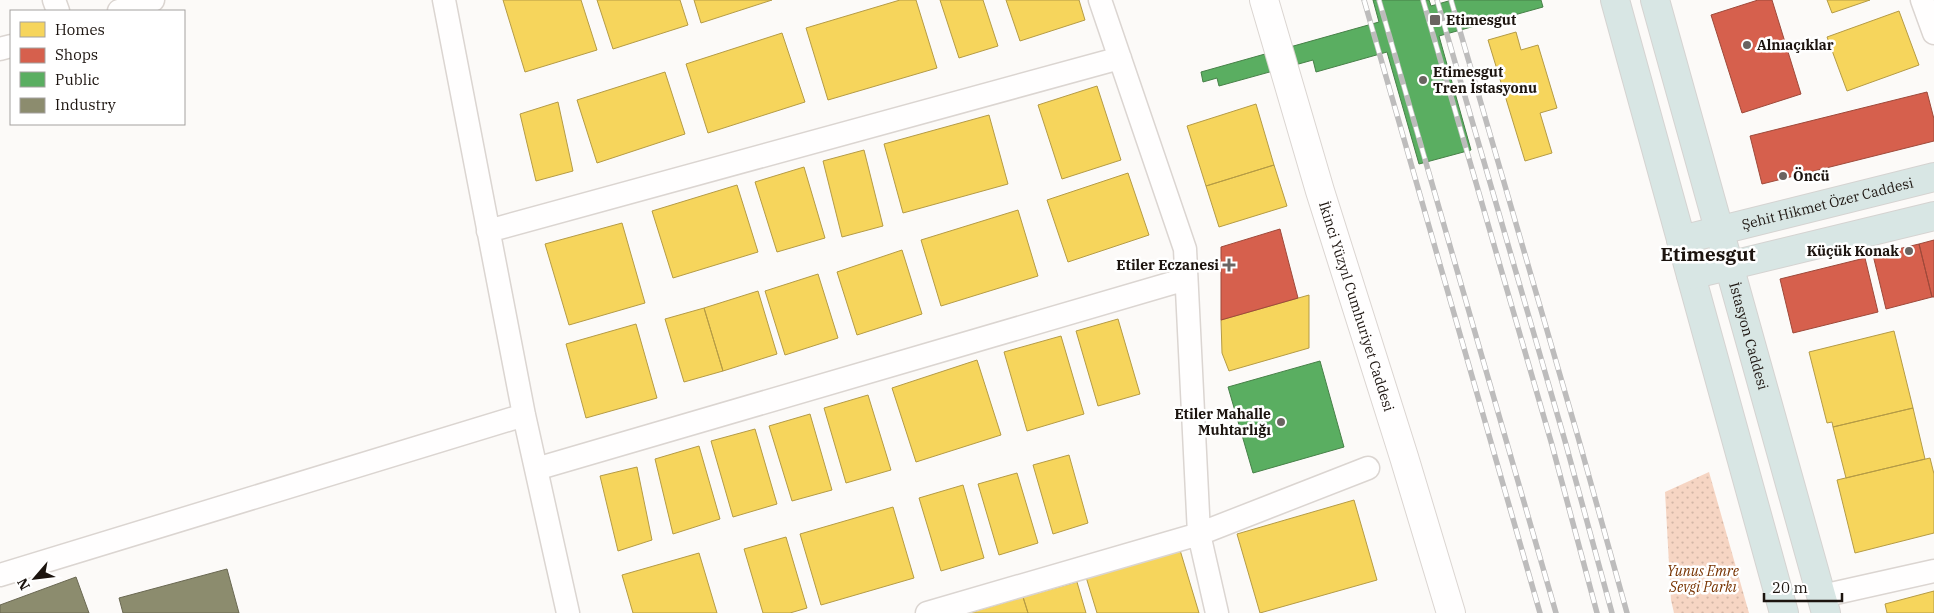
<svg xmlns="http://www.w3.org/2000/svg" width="1934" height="613" font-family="'IBM Plex Serif',serif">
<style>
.grass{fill:url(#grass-dots)}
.homes{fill:#f6d55c;stroke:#b59b45}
.shops{fill:#d6604d;stroke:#9e493a}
.public{fill:#5aae61;stroke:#478048}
.industry{fill:#8c8c6e;stroke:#6a6852}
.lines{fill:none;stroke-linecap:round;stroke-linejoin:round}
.street-casing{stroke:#dbd5d1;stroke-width:25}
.secondary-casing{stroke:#dbd5d1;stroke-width:30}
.primary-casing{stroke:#d5d3d1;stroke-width:30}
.street{stroke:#fffefe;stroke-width:22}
.secondary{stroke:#fffefe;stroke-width:28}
.primary{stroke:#d8e6e4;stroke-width:28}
.rail-casing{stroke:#bdbcbc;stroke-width:5.5}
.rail{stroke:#fff;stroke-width:4;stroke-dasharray:11;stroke-linecap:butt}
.poi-dot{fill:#6a6461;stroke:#fff;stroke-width:2}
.labels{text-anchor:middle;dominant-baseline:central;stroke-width:5;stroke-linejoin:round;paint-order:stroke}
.poi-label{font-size:14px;font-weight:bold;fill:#1c140f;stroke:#fff;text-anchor:start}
.street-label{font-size:14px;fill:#1c140f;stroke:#fff}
.park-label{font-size:14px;font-style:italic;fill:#730;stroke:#fff}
.district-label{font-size:19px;font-weight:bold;fill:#1c140f;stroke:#fff}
</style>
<defs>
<pattern id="grass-dots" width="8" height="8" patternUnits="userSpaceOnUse" patternTransform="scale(1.25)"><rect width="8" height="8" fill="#f6d5c3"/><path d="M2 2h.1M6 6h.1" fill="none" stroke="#d2b6a6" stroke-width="1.8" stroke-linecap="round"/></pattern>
</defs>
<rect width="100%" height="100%" fill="#fcfaf8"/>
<path class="grass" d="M 1709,472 L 1749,613 L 1674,613 L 1671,600 L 1665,492 Z"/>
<path class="homes" d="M 503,0 L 581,0 L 597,50 L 525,72 Z
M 597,0 L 680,0 L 688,25 L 613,49 Z
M 694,0 L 772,0 L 701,23 Z
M 900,0 L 916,0 L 937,68 L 828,100 L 806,28 Z
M 940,0 L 983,0 L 998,46 L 959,58 Z
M 1006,0 L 1079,0 L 1085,20 L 1020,41 Z
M 1827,0 L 1870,0 L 1832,13 Z
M 1899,11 L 1919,65 L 1847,91 L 1827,37 Z
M 1516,32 L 1521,50 L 1538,45 L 1557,108 L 1540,113 L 1552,153 L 1525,161 L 1488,40 Z
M 782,33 L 805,102 L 708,133 L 686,64 Z
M 665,72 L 685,134 L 597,163 L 577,100 Z
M 1097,86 L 1121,160 L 1062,179 L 1038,105 Z
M 558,102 L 573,171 L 536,181 L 520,114 Z
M 1256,104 L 1274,165 L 1206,186 L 1187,126 Z
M 989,115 L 1008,184 L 903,213 L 884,144 Z
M 864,150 L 883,226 L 842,237 L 823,161 Z
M 1274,165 L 1287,206 L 1219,227 L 1206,186 Z
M 804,167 L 825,238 L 777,252 L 755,182 Z
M 1128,173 L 1149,235 L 1068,262 L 1047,200 Z
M 737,185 L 758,252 L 673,278 L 652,211 Z
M 1018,210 L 1038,276 L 941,306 L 921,240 Z
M 622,223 L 645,303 L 569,325 L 545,244 Z
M 902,250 L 922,314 L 857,335 L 837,272 Z
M 818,274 L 838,338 L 785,355 L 765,291 Z
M 758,291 L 777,354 L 723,371 L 704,308 Z
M 1309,295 L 1309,348 L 1229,371 L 1222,353 L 1221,320 Z
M 704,308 L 723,371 L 684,382 L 665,319 Z
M 1118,319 L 1140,394 L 1098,406 L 1076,331 Z
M 636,324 L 657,398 L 586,418 L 566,344 Z
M 1894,331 L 1913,408 L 1833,427 L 1832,422 L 1827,423 L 1809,352 Z
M 1061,336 L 1084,414 L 1027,431 L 1004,352 Z
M 977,360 L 1001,435 L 916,462 L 892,388 Z
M 868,395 L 891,470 L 846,483 L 824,408 Z
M 1913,408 L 1925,459 L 1846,478 L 1833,427 Z
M 810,414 L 832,490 L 792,501 L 769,426 Z
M 755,429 L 777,504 L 733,517 L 711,441 Z
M 699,446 L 720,519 L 673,534 L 655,459 Z
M 1069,455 L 1088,523 L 1053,534 L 1033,465 Z
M 1930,458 L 1934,474 L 1934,533 L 1855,553 L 1837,480 Z
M 637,467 L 652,540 L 618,551 L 600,476 Z
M 1017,473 L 1038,543 L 999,555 L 978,484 Z
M 963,485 L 984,558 L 941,571 L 919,498 Z
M 1354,500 L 1377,580 L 1260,613 L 1237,534 Z
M 893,507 L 914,578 L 821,605 L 800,534 Z
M 786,537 L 807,608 L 790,613 L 763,613 L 744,549 Z
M 1180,550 L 1199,613 L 1097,613 L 1086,577 Z
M 699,553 L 717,613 L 633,613 L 622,575 Z
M 1077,582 L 1086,613 L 1028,613 L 1023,597 Z
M 1934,591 L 1934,613 L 1887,613 L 1885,604 Z
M 1023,597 L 1028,613 L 969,613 Z"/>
<path class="shops" d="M 1758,0 L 1772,0 L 1801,94 L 1742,113 L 1711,15 Z
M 1927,92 L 1934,119 L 1934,141 L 1762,184 L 1750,136 Z
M 1280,229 L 1298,298 L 1221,320 L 1221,247 Z
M 1934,240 L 1934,297 L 1932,297 L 1919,244 Z
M 1919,244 L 1932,297 L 1886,309 L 1873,255 Z
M 1865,258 L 1878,312 L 1793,333 L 1780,279 Z"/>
<path class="public" d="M 1373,0 L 1429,0 L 1431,6 L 1452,0 L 1541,0 L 1543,7 L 1439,36 L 1471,150 L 1419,164 L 1387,52 L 1316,72 L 1313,60 L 1219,86 L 1217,78 L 1203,82 L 1201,72 L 1379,22 Z
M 1320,361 L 1344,447 L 1253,473 L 1228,387 Z"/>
<path class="industry" d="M 227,569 L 239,613 L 123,613 L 119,598 Z
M 76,577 L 89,613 L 0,613 L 0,605 Z"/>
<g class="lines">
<g class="street-casing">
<path id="street" d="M 54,0 L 58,11
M 444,0 L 524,415 L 568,613
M 1100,0 L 1185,249 L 1199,534 L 1217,613
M 1922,0 L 1934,33
M 119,11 L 153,0
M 0,49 L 11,46
M 488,231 L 1120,58
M 536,469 L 1186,279
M 0,575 L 524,415
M 1822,596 L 1934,571
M 927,613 L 1199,534 L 1368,468"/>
</g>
<g class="secondary-casing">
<g id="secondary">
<path id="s1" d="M 1264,0 L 1320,191 L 1404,457 L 1451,613"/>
</g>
</g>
<g class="primary-casing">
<g id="primary">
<path d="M 1615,0 L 1784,613"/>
<path id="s2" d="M 1655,0 L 1826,613"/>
<path id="s3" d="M 1681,240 L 1934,177"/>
<path d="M 1691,275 L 1934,216"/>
</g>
</g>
<use href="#street" class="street"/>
<use href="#secondary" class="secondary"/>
<use href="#primary" class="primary"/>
<g class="rail-casing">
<path id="rail" d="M 1364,0 L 1540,613
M 1379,0 L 1556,613
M 1423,0 L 1552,445 L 1597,613
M 1437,0 L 1565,441 L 1612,613
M 1451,0 L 1578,437 L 1627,613"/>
</g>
<use href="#rail" class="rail"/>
</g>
<g class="poi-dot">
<rect x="1429" y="14" width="12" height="12" rx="2.5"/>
<circle cx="1747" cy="45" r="5"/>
<circle cx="1423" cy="80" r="5"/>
<circle cx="1783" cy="176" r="5"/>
<circle cx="1909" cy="251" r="5"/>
<path d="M1226.5 257.5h5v5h5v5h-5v5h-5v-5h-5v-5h5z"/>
<circle cx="1281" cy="422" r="5"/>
</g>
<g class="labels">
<g class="poi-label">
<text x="1446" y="20">Etimesgut</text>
<text x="1757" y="45">Alnıaçıklar</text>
<text x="1433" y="72">Etimesgut<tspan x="1433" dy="16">Tren İstasyonu</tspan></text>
<text x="1793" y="176">Öncü</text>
<text x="1899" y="251" text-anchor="end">Küçük Konak</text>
<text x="1219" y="265" text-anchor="end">Etiler Eczanesi</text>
<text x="1271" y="414" text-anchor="end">Etiler Mahalle<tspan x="1271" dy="16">Muhtarlığı</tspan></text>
</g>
<g class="street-label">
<text stroke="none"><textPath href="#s3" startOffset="151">Şehit Hikmet Özer Caddesi</textPath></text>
<text stroke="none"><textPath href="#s1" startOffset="320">İkinci Yüzyıl Cumhuriyet Caddesi</textPath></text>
<text stroke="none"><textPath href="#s2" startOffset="349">İstasyon Caddesi</textPath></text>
</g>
<g class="park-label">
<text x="1703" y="571">Yunus Emre<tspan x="1703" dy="16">Sevgi Parkı</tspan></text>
</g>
<g class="district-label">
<text x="1708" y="254">Etimesgut</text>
</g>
</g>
<rect x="10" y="10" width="175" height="115" fill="#ffffff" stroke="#a4a19f"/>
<rect x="20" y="22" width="25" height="15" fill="#f6d55c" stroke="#a4a19f"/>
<text x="55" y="35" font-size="15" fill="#1c140f">Homes</text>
<rect x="20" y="48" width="25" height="15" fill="#d6604d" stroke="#a4a19f"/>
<text x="55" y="60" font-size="15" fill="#1c140f">Shops</text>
<rect x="20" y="72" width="25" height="15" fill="#5aae61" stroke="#a4a19f"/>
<text x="55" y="85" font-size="15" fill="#1c140f">Public</text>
<rect x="20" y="98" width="25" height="15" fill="#8c8c6e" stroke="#a4a19f"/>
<text x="55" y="110" font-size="15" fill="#1c140f">Industry</text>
<g transform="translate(35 578) rotate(242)" stroke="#ffffff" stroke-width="4" paint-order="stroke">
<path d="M0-4L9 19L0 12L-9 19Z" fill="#1c140f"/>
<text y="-8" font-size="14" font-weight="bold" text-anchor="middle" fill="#1c140f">N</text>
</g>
<path d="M1764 593v8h78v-8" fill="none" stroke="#1c140f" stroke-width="2.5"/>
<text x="1772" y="593" font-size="15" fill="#1c140f" stroke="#ffffff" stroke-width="4" paint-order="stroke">20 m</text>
</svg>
